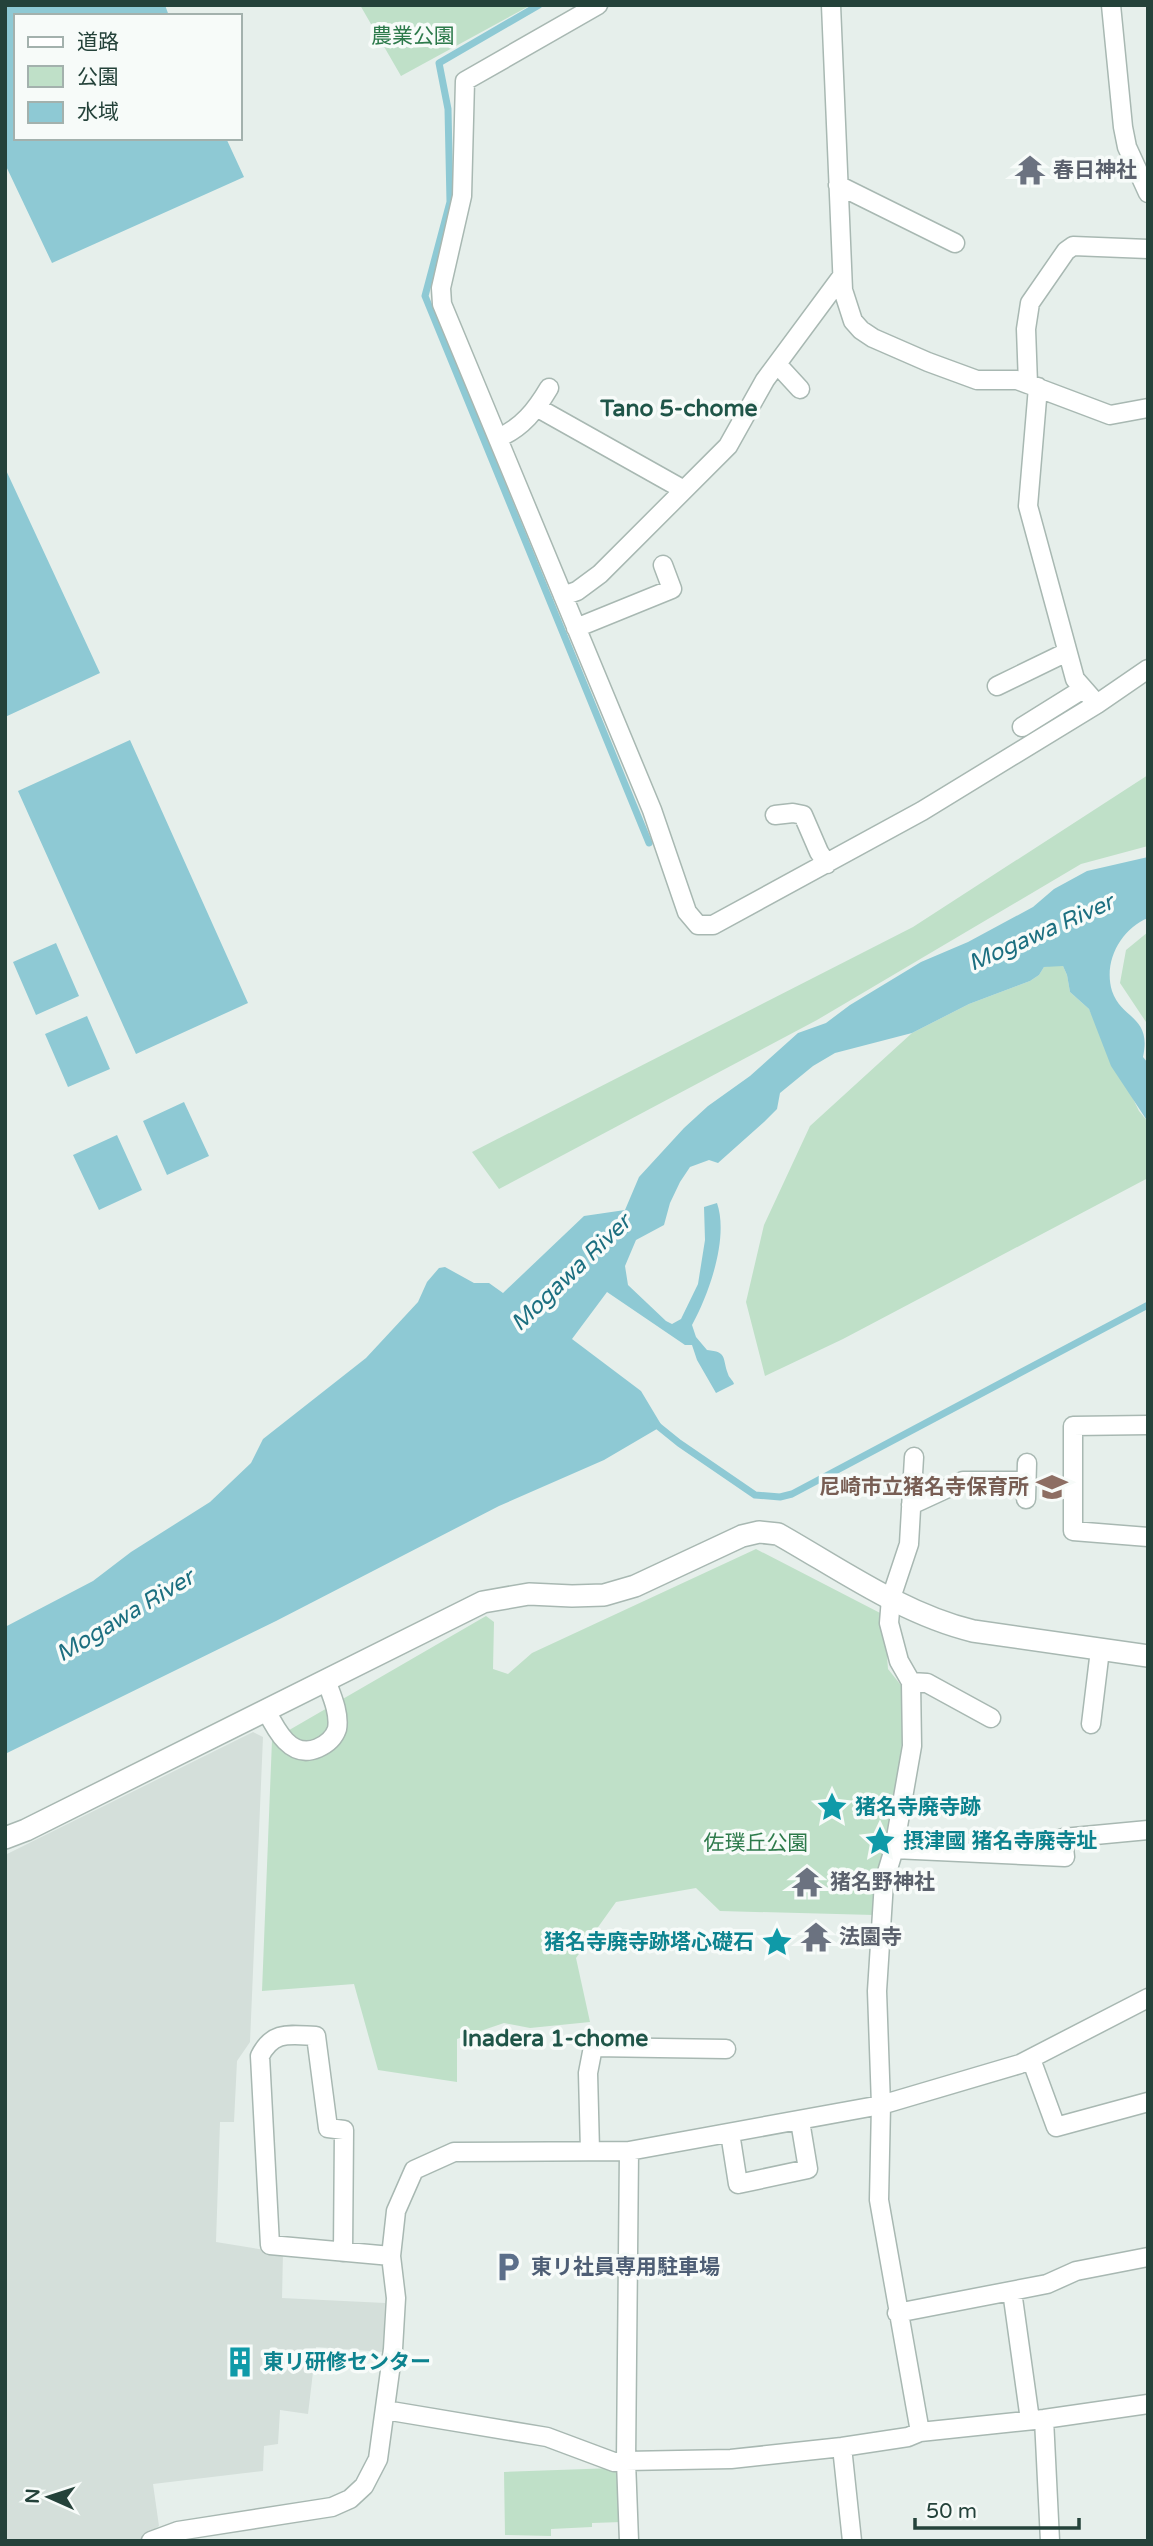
<svg xmlns="http://www.w3.org/2000/svg" width="1153" height="2546" font-family="'Varela Round','Noto Sans JP',sans-serif">
<style>
.built{fill:#d4dfda}
.green{fill:#bfe0c8}
.water{fill:#8ec9d4}
.lines{fill:none;stroke-linecap:round;stroke-linejoin:round}
.stream{stroke:#8ec9d4;stroke-width:7}
.minor-casing{stroke:#a8b8b2;stroke-width:21}
.tertiary-casing{stroke:#a8b8b2;stroke-width:24}
.minor{stroke:#fff;stroke-width:18}
.tertiary{stroke:#fff;stroke-width:21}
.labels{text-anchor:middle;dominant-baseline:central;stroke-width:7;stroke-linejoin:round;paint-order:stroke}
.park-label{font-size:21px;fill:#2d7a4b;stroke:#f7fbf9}
.worship-label{font-size:21px;font-weight:bold;fill:#5b616d;stroke:#f7fbf9;text-anchor:start}
.education-label{font-size:21px;font-weight:bold;fill:#785e54;stroke:#f7fbf9;text-anchor:end}
.culture-label{font-size:21px;font-weight:bold;fill:#0d838f;stroke:#f7fbf9;text-anchor:start}
.service-label{font-size:21px;font-weight:bold;fill:#4e5e75;stroke:#f7fbf9;text-anchor:start}
.neighbourhood-label{font-size:23px;font-weight:bold;fill:#1f5548;stroke:#f7fbf9}
.water-label{font-size:23px;font-style:italic;fill:#1c6f80;stroke:#f7fbf9}
</style>
<rect width="100%" height="100%" fill="#e6efeb"/>
<path class="built" d="M 253,1732 L 263,1737 L 250,2042 L 237,2061 L 234,2122 L 220,2122 L 216,2242 L 283,2253 L 282,2298 L 385,2303 L 383,2352 L 316,2347 L 308,2414 L 280,2410 L 278,2444 L 264,2446 L 263,2471 L 153,2484 L 159,2526 L 139,2541 L 5,2541 L 5,1855 Z"/>
<path class="green" d="M 360,5 L 531,5 L 401,76 Z
M 1148,775 L 1148,846 L 1081,864 L 817,1020 L 499,1189 L 472,1152 L 913,927 Z
M 1148,932 L 1148,1025 L 1120,983 L 1126,950 Z
M 1054,965 L 1063,966 L 1067,975 L 1070,992 L 1089,1009 L 1139,1111 L 1148,1122 L 1148,1178 L 843,1339 L 765,1376 L 746,1302 L 764,1225 L 810,1126 L 912,1033 L 969,1004 L 1030,981 L 1039,975 L 1044,967 Z
M 756,1549 L 884,1615 L 888,1669 L 908,1694 L 891,1833 L 884,1846 L 874,1915 L 720,1911 L 696,1888 L 616,1902 L 576,1958 L 590,2022 L 530,2028 L 504,2023 L 457,2039 L 457,2082 L 378,2070 L 354,1984 L 262,1991 L 272,1740 L 486,1616 L 494,1622 L 493,1669 L 508,1674 L 532,1653 Z
M 614,2468 L 620,2473 L 622,2522 L 592,2523 L 592,2527 L 551,2529 L 551,2536 L 505,2535 L 504,2472 Z"/>
<path class="water" d="M 5,5 L 165,5 L 169,16 L 16,16 L 16,138 L 226,138 L 244,177 L 52,263 L 5,164 Z
M 5,468 L 100,673 L 5,717 Z
M 130,740 L 248,1003 L 136,1054 L 18,791 Z
M 1148,857 L 1148,918 C 1121,929 1103,961 1112,991 C 1122,1020 1152,1016 1143,1057 L 1148,1063 L 1148,1122 L 1111,1066 L 1089,1009 L 1070,992 L 1067,975 L 1063,966 L 1044,967 L 1039,975 L 1030,981 L 969,1004 L 912,1033 L 835,1053 L 813,1066 L 780,1093 L 777,1109 L 764,1122 L 718,1163 L 709,1160 L 690,1167 L 680,1182 L 670,1203 L 664,1225 L 636,1240 L 625,1266 L 628,1285 L 666,1321 L 672,1324 L 681,1319 L 698,1284 L 705,1240 L 704,1207 L 717,1203 C 729,1238 709,1294 692,1325 L 696,1337 L 707,1350 C 728,1352 722,1358 728,1374 C 729,1378 733,1380 734,1384 L 716,1393 L 697,1360 L 692,1345 L 685,1345 L 607,1292 L 572,1339 L 641,1391 L 662,1426 L 604,1460 L 499,1506 L 276,1621 L 5,1754 L 5,1627 L 93,1581 L 131,1552 L 210,1502 L 251,1463 L 263,1439 L 366,1358 L 418,1302 L 427,1282 L 439,1268 L 445,1267 L 474,1283 L 489,1283 L 503,1293 L 584,1216 L 625,1210 L 639,1177 L 684,1128 L 708,1106 L 750,1076 L 798,1033 L 826,1023 L 850,1005 L 921,962 L 968,942 L 1033,907 L 1054,889 L 1087,871 Z
M 56,943 L 79,996 L 36,1015 L 13,962 Z
M 87,1016 L 110,1069 L 68,1087 L 45,1034 Z
M 184,1102 L 209,1156 L 167,1175 L 143,1121 Z
M 117,1135 L 142,1190 L 99,1210 L 73,1155 Z"/>
<g class="lines">
<path class="stream" d="M 539,5 L 439,63 L 448,109 L 450,202 L 425,296 L 649,843
M 653,1422 L 679,1443 L 755,1495 L 780,1497 L 792,1494 L 1148,1305"/>
<g class="minor-casing">
<path id="minor" d="M 598,5 L 465,81 L 462,196 L 441,288 L 442,304 L 652,810 L 687,912 L 698,925 L 713,925 L 922,811 L 1097,704 L 1148,669
M 831,5 L 843,290 L 853,321 L 861,330 L 873,338 L 928,362 L 977,380 L 1017,380 L 1110,415 L 1148,408
M 1111,5 L 1123,127 L 1127,147 L 1148,193
M 838,185 L 955,243
M 777,364 L 800,389
M 1028,384 L 1026,329 L 1030,303 L 1066,251 L 1073,246 L 1148,249
M 1038,387 L 1028,506 L 1075,679 L 1097,704
M 538,408 L 684,490
M 498,438 C 522,428 536,410 549,388
M 563,596 L 577,591 L 600,574 L 728,446 L 765,380 L 842,276
M 576,628 L 672,589 L 663,565
M 997,686 L 1067,652
M 1022,727 L 1083,689
M 775,815 L 793,813 L 803,815 L 819,852 L 827,864
M 1148,1425 L 1073,1426 L 1073,1531 L 1148,1537
M 914,1457 L 909,1544 L 891,1598 L 889,1623 L 899,1661 L 911,1682 L 912,1746 L 894,1849 L 884,1882 L 877,1991 L 881,2105 L 879,2200 L 920,2432
M 1026,1499 L 1027,1463
M 911,1505 L 963,1481 L 1026,1481
M 911,1682 L 927,1683 L 991,1718
M 266,1710 C 276,1730 291,1760 318,1748 C 327,1744 334,1738 337,1729 C 340,1713 331,1694 326,1680
M 1091,1724 L 1100,1650
M 894,1849 L 1065,1857 L 1063,1838 L 1148,1830
M 1031,2059 L 1056,2127 L 1148,2102
M 730,2133 L 738,2184 L 808,2169 L 800,2121
M 590,2151 L 588,2073 L 593,2047 L 726,2049
M 629,2151 L 626,2461 L 731,2459 L 842,2447 L 908,2437 L 920,2432 L 1044,2419 L 1148,2404
M 343,2252 L 344,2130 L 328,2128 L 316,2036 C 290,2035 273,2030 260,2056 L 270,2245 L 391,2256
M 1012,2291 L 1030,2420
M 897,2313 L 1047,2284 L 1076,2271 L 1148,2257
M 385,2410 L 547,2437 L 614,2462 L 626,2461 L 629,2541
M 1044,2419 L 1050,2541
M 842,2447 L 852,2541
M 151,2541 L 178,2531 L 332,2507 L 350,2499 L 364,2486 L 378,2459 L 393,2349 L 396,2298 L 391,2256 L 396,2211 L 414,2170 L 454,2152 L 629,2151 L 881,2105 L 1020,2064 L 1148,1998"/>
</g>
<g class="tertiary-casing">
<path id="tertiary" d="M 5,1838 L 26,1830 L 483,1602 L 529,1594 L 572,1596 L 604,1595 L 635,1586 L 742,1536 L 759,1532 L 778,1534 C 840,1569 903,1614 973,1631 L 1148,1656"/>
</g>
<use href="#minor" class="minor"/>
<use href="#tertiary" class="tertiary"/>
</g>
<defs>
<g id="temple-bare" transform="scale(2.415)"><path d="M0-6L5-2H3V0L6.5 2.5H4V6H1.5V3h-3V6H-4V2.5H-6.5L-3 0V-2H-5Z" fill="#6b7280" stroke="#f7fbf9" stroke-width="2.5" paint-order="stroke"/></g>
<g id="school-bare" transform="scale(2.415)"><path d="M0-5L7-2L0 1L-7-2ZM-4 1L0 2.5L4 1V4Q0 6-4 4Z" fill="#8d6e63" stroke="#f7fbf9" stroke-width="2.5" paint-order="stroke"/></g>
<g id="sight-bare" transform="scale(2.415)"><path d="M0-6L1.8-2.2L6-1.7L2.9 1.2L3.7 5.4L0 3.3L-3.7 5.4L-2.9 1.2L-6-1.7L-1.8-2.2Z" fill="#0f9aa8" stroke="#f7fbf9" stroke-width="2.5" paint-order="stroke"/></g>
<g id="parking-bare" transform="scale(2.415)"><path d="M-3.5-5.5H1a3.5 3.5 0 0 1 0 7H-1V5.5H-3.5ZM-1-3.4V-.6H.8a1.4 1.4 0 0 0 0-2.8Z" fill="#5c6f8a" stroke="#f7fbf9" stroke-width="2.5" paint-order="stroke"/></g>
<g id="building-bare" transform="scale(2.415)"><path d="M-4-6H4V6H1V3H-1V6H-4ZM-2.5-4.3h1.7v1.8h-1.7ZM.8-4.3h1.7v1.8H.8ZM-2.5-1h1.7V.8h-1.7ZM.8-1h1.7V.8H.8Z" fill="#0f9aa8" stroke="#f7fbf9" stroke-width="2.5" paint-order="stroke"/></g>
</defs>
<g fill-rule="evenodd">
<use href="#temple-bare" x="1030" y="170"/>
<use href="#school-bare" x="1052" y="1487"/>
<use href="#sight-bare" x="832" y="1807"/>
<use href="#sight-bare" x="880" y="1841"/>
<use href="#temple-bare" x="807" y="1882"/>
<use href="#temple-bare" x="816" y="1937"/>
<use href="#sight-bare" x="777" y="1942"/>
<use href="#parking-bare" x="508" y="2267"/>
<use href="#building-bare" x="240" y="2362"/>
</g>
<g class="labels">
<g class="park-label">
<text x="413" y="36">農業公園</text>
<text x="756" y="1843">佐璞丘公園</text>
</g>
<g class="worship-label">
<text x="1053" y="170">春日神社</text>
<text x="830" y="1882">猪名野神社</text>
<text x="839" y="1937">法園寺</text>
</g>
<g class="education-label">
<text x="1029" y="1487">尼崎市立猪名寺保育所</text>
</g>
<g class="culture-label">
<text x="855" y="1807">猪名寺廃寺跡</text>
<text x="903" y="1841">摂津國 猪名寺廃寺址</text>
<text x="754" y="1942" text-anchor="end">猪名寺廃寺跡塔心礎石</text>
<text x="263" y="2362">東リ研修センター</text>
</g>
<g class="service-label">
<text x="531" y="2267">東リ社員専用駐車場</text>
</g>
<g class="neighbourhood-label">
<text x="679" y="409">Tano 5-chome</text>
<text x="555" y="2039">Inadera 1-chome</text>
</g>
<g class="water-label">
<text transform="translate(1041 933) rotate(-24)">Mogawa River</text>
<text transform="translate(571 1273) rotate(-44)">Mogawa River</text>
<text transform="translate(125 1616) rotate(-31)">Mogawa River</text>
</g>
</g>
<rect width="1153" height="2546" fill="none" stroke="#24423a" stroke-width="14"/>
<rect x="14" y="14" width="228" height="126" fill="#f7fbf9" stroke="#a3b1ad" stroke-width="2"/>
<rect x="28" y="37" width="35" height="10" fill="#ffffff" stroke="#a3b1ad" stroke-width="2"/>
<text x="77" y="49" font-size="21" fill="#24423a">道路</text>
<rect x="28" y="66" width="35" height="21" fill="#bfe0c8" stroke="#a3b1ad" stroke-width="2"/>
<text x="77" y="84" font-size="21" fill="#24423a">公園</text>
<rect x="28" y="102" width="35" height="21" fill="#8ec9d4" stroke="#a3b1ad" stroke-width="2"/>
<text x="77" y="119" font-size="21" fill="#24423a">水域</text>
<g transform="translate(49 2497) rotate(273)" stroke="#f7fbf9" stroke-width="5" paint-order="stroke">
<path d="M0-5L12 26L0 18L-12 26Z" fill="#24423a"/>
<text y="-10" font-size="19" font-weight="bold" text-anchor="middle" fill="#24423a">N</text>
</g>
<path d="M915 2518v10h164v-10" fill="none" stroke="#24423a" stroke-width="3.5"/>
<text x="926" y="2518" font-size="21" fill="#24423a" stroke="#f7fbf9" stroke-width="5" paint-order="stroke">50 m</text>
</svg>
